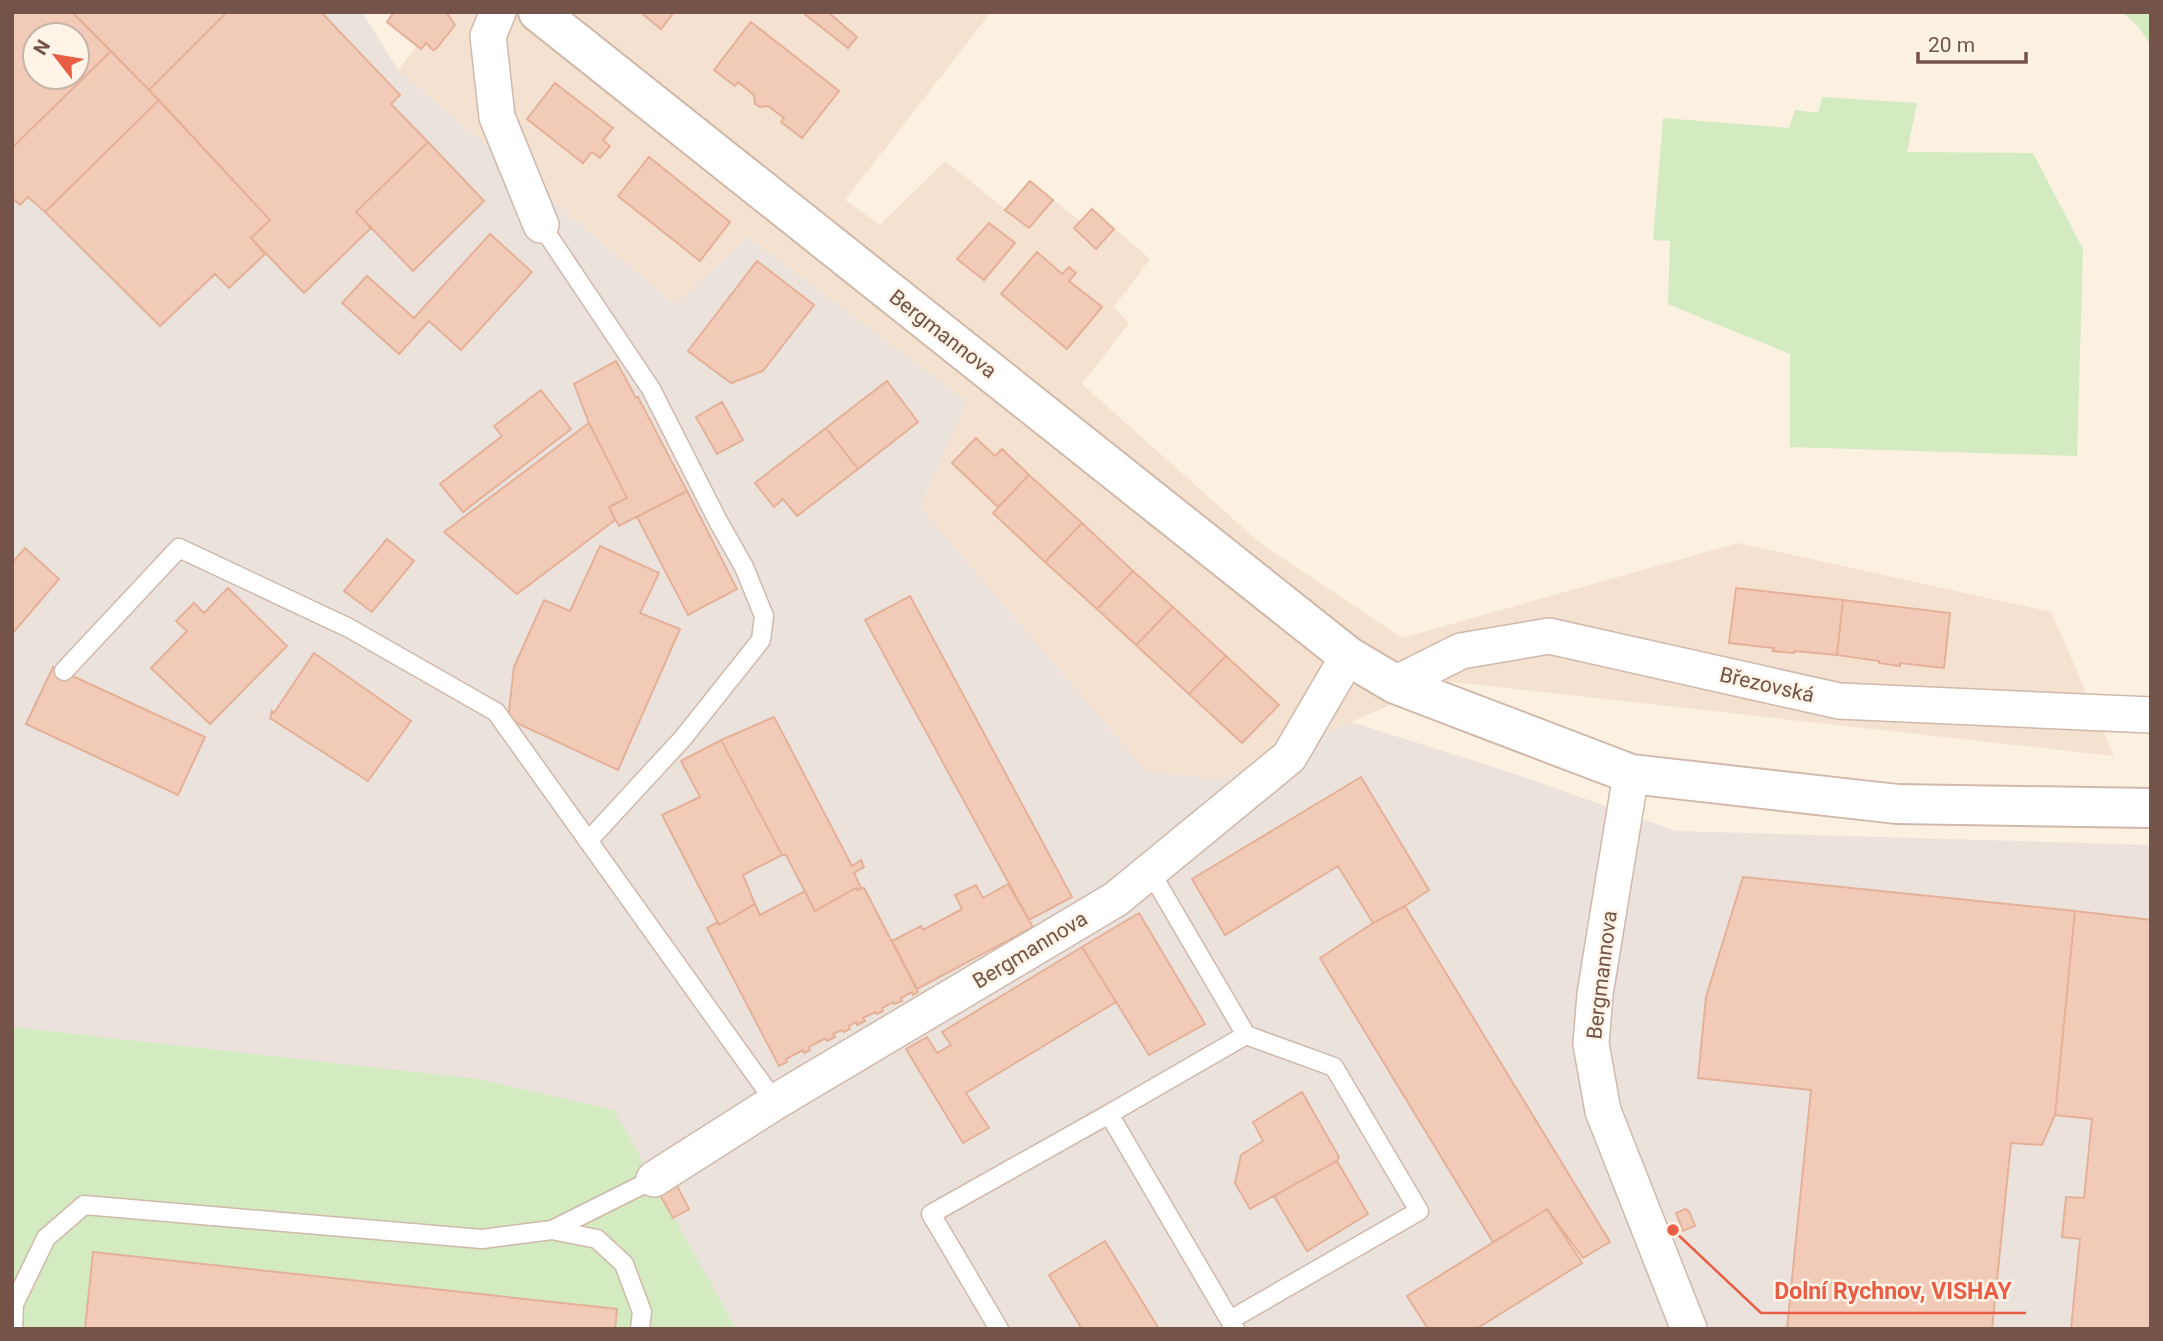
<svg xmlns="http://www.w3.org/2000/svg" width="2163" height="1341" font-family="Roboto,sans-serif">
<style>
.residential{fill:#f4e1cf}
.industrial{fill:#ebe2dc;fill-rule:evenodd}
.green{fill:#d4eac0}
.building{fill:#f2cbb8;stroke:#e5b098;stroke-width:2;fill-rule:evenodd}
.lines{fill:none;stroke-linecap:round;stroke-linejoin:round}
.service-casing{stroke:#d0b8ab;stroke-width:21}
.minor-casing{stroke:#d0b8ab;stroke-width:38}
.tertiary-casing{stroke:#d0b8ab;stroke-width:42}
.service{stroke:#fff;stroke-width:18}
.minor{stroke:#fff;stroke-width:35}
.tertiary{stroke:#fff;stroke-width:38}
.labels{text-anchor:middle;dominant-baseline:central;stroke-width:5;stroke-linejoin:round;paint-order:stroke}
.street-label{font-size:21px;fill:#745448;stroke:#fff4e7}
.leader{fill:none;stroke:#e95d44;stroke-width:2.5}
.callout-dot{fill:#e95d44;stroke:#fff4e7;stroke-width:2.5}
.callout-label{font-size:23px;text-anchor:middle;font-weight:bold;fill:#e95d44;stroke:#fff4e7;stroke-width:5;stroke-linejoin:round;paint-order:stroke}
</style>
<rect width="100%" height="100%" fill="#fcf0e1"/>
<path class="residential" d="M 443,12 L 991,12 L 845,200 L 880,225 L 945,161 L 1005,209 L 1030,181 L 1080,221 L 1092,209 L 1150,259 L 1114,307 L 1129,323 L 1082,384 L 1259,542 L 1402,638 L 1738,543 L 2051,612 L 2114,756 L 1444,681 L 1222,779 L 1147,772 L 920,507 L 967,401 L 675,305 L 398,70 Z"/>
<path class="industrial" d="M 12,12 L 362,12 L 398,70 L 675,304 L 748,237 L 967,401 L 920,507 L 1147,772 L 1222,779 L 1351,722 L 1509,772 L 1676,831 L 2151,845 L 2151,1329 L 12,1329 ZM 35,35 L 77,35 L 77,77 L 35,77 Z"/>
<path class="green" d="M 2122,12 L 2151,12 L 2151,46 L 2138,26 Z
M 1822,97 L 1917,103 L 1907,152 L 2033,153 L 2083,249 L 2077,456 L 1790,447 L 1790,354 L 1668,304 L 1670,241 L 1653,240 L 1663,118 L 1789,128 L 1795,110 L 1818,113 Z
M 12,1027 L 477,1079 L 614,1110 L 736,1329 L 12,1329 Z"/>
<path class="building" d="M 12,12 L 72,12 L 111,51 L 12,148 ZM 35,35 L 77,35 L 77,77 L 35,77 Z
M 72,12 L 227,12 L 149,90 Z
M 227,12 L 321,12 L 400,95 L 391,104 L 428,142 L 356,212 L 371,228 L 304,293 L 251,238 L 270,220 L 149,90 Z
M 394,12 L 446,12 L 455,25 L 436,49 L 433,50 L 426,43 L 421,49 L 387,22 Z
M 640,12 L 674,12 L 661,29 Z
M 802,12 L 828,12 L 857,37 L 848,48 Z
M 751,22 L 839,91 L 802,138 L 781,122 L 784,118 L 768,106 L 760,107 L 755,104 L 754,95 L 738,82 L 735,86 L 714,70 Z
M 111,51 L 159,100 L 45,212 L 28,197 L 20,205 L 12,198 L 12,148 Z
M 555,83 L 613,128 L 603,140 L 610,146 L 600,158 L 592,152 L 583,163 L 527,119 Z
M 159,100 L 270,220 L 251,238 L 265,254 L 229,288 L 215,274 L 160,326 L 45,212 Z
M 428,142 L 484,201 L 413,271 L 356,212 Z
M 649,157 L 730,222 L 700,261 L 618,196 Z
M 1030,181 L 1053,200 L 1029,228 L 1005,210 Z
M 1092,209 L 1114,229 L 1096,249 L 1074,228 Z
M 989,223 L 1015,243 L 984,280 L 957,259 Z
M 490,234 L 532,272 L 461,350 L 429,321 L 399,354 L 342,303 L 367,276 L 414,318 Z
M 1037,252 L 1062,274 L 1069,267 L 1076,273 L 1069,281 L 1102,307 L 1067,349 L 1001,294 Z
M 757,261 L 814,305 L 763,371 L 731,383 L 688,351 Z
M 616,361 L 636,398 L 638,397 L 687,491 L 619,526 L 609,507 L 627,498 L 589,423 L 574,384 Z
M 887,381 L 918,422 L 858,469 L 826,428 Z
M 541,390 L 571,429 L 463,512 L 440,484 L 502,436 L 494,426 Z
M 722,402 L 743,440 L 717,454 L 696,417 Z
M 589,423 L 627,498 L 609,507 L 615,520 L 517,594 L 444,532 Z
M 826,428 L 858,469 L 797,516 L 783,499 L 774,507 L 755,483 Z
M 976,438 L 995,456 L 1002,449 L 1029,475 L 998,507 L 952,463 Z
M 1029,475 L 1082,523 L 1045,562 L 993,513 Z
M 687,491 L 737,589 L 688,615 L 637,517 Z
M 1082,523 L 1133,571 L 1097,609 L 1045,562 Z
M 387,539 L 414,561 L 372,612 L 344,591 Z
M 600,546 L 659,573 L 640,613 L 680,629 L 618,770 L 508,719 L 514,667 L 544,600 L 570,611 Z
M 25,548 L 59,579 L 12,634 L 12,563 Z
M 1133,571 L 1173,607 L 1136,645 L 1097,609 Z
M 228,588 L 287,646 L 210,724 L 151,668 L 187,631 L 176,621 L 194,603 L 204,613 Z
M 1736,588 L 1843,600 L 1837,655 L 1794,651 L 1794,653 L 1773,651 L 1774,648 L 1729,643 Z
M 910,596 L 1072,897 L 1029,920 L 865,620 Z
M 1843,600 L 1950,613 L 1944,668 L 1900,663 L 1900,666 L 1879,663 L 1879,661 L 1837,655 Z
M 1173,607 L 1226,656 L 1189,694 L 1136,645 Z
M 314,653 L 411,721 L 368,781 L 270,718 L 272,711 L 274,713 Z
M 1226,656 L 1279,705 L 1242,743 L 1189,694 Z
M 53,667 L 205,737 L 178,795 L 26,724 Z
M 774,717 L 852,866 L 861,860 L 864,867 L 854,873 L 861,888 L 857,890 L 856,888 L 815,911 L 786,855 L 782,855 L 721,740 Z
M 721,740 L 782,855 L 743,875 L 755,904 L 719,925 L 662,815 L 700,797 L 681,761 Z
M 1361,777 L 1429,890 L 1405,906 L 1373,923 L 1338,866 L 1225,935 L 1192,879 Z
M 1743,877 L 2075,911 L 2055,1115 L 2042,1145 L 2011,1143 L 1992,1329 L 1787,1329 L 1811,1090 L 1698,1078 L 1706,997 Z
M 1008,884 L 1033,927 L 917,989 L 892,941 L 921,926 L 923,930 L 962,909 L 955,895 L 976,885 L 983,898 Z
M 856,888 L 857,890 L 864,888 L 918,992 L 913,995 L 912,992 L 901,998 L 902,1001 L 894,1004 L 893,1002 L 882,1008 L 883,1011 L 877,1014 L 875,1012 L 863,1018 L 865,1021 L 857,1025 L 856,1022 L 849,1026 L 850,1029 L 844,1032 L 842,1030 L 833,1034 L 835,1037 L 827,1041 L 826,1038 L 809,1047 L 810,1050 L 804,1053 L 803,1050 L 786,1059 L 787,1062 L 779,1066 L 707,928 L 718,922 L 719,925 L 755,904 L 760,915 L 805,891 L 815,911 Z
M 1405,906 L 1610,1242 L 1583,1258 L 1547,1209 L 1493,1242 L 1320,958 L 1373,923 Z
M 2075,911 L 2151,920 L 2151,1329 L 2071,1329 L 2080,1239 L 2062,1237 L 2066,1197 L 2084,1198 L 2092,1119 L 2055,1115 Z
M 1139,913 L 1205,1024 L 1149,1055 L 1082,947 Z
M 1082,947 L 1116,1002 L 966,1093 L 989,1128 L 963,1143 L 906,1049 L 927,1037 L 937,1053 L 951,1045 L 942,1032 Z
M 1302,1092 L 1339,1157 L 1337,1161 L 1250,1209 L 1235,1183 L 1241,1155 L 1263,1141 L 1253,1122 Z
M 1337,1161 L 1368,1214 L 1307,1251 L 1274,1196 Z
M 676,1184 L 689,1209 L 673,1218 L 659,1193 Z
M 1547,1209 L 1582,1263 L 1476,1329 L 1428,1329 L 1407,1296 Z
M 1685,1209 L 1689,1211 L 1695,1226 L 1683,1231 L 1676,1213 Z
M 1105,1241 L 1159,1329 L 1082,1329 L 1049,1275 Z
M 93,1252 L 617,1309 L 615,1329 L 85,1329 Z"/>
<g class="lines">
<g class="service-casing">
<path id="service" d="M 541,225 L 651,389 L 718,521 L 744,567 L 764,616 L 761,640 L 683,738 L 588,841
M 64,671 L 179,548 L 349,628 L 496,712 L 775,1102
M 1150,871 L 1246,1035 L 1334,1067 L 1419,1211 L 1230,1320
M 552,1230 L 597,1239 L 624,1264 L 642,1312 L 640,1329
M 13,1329 L 14,1304 L 46,1238 L 84,1205 L 482,1239 L 552,1230 L 654,1179
M 999,1329 L 931,1214 L 1109,1114
M 1235,1329 L 1109,1114 L 1246,1035"/>
</g>
<g class="minor-casing">
<path id="minor" d="M 498,12 L 488,36 L 497,117 L 541,225
M 1395,684 L 1461,651 L 1549,636 L 1839,701 L 2151,715
M 1631,774 L 1595,994 L 1591,1044 L 1603,1111 L 1689,1329
M 654,1179 L 775,1102 L 1116,899 L 1289,757 L 1348,656"/>
</g>
<g class="tertiary-casing">
<path id="tertiary" d="M 538,12 L 1348,656 L 1395,684 L 1631,774 L 1897,804 L 2151,808"/>
</g>
<use href="#service" class="service"/>
<use href="#minor" class="minor"/>
<use href="#tertiary" class="tertiary"/>
</g>
<g class="labels">
<g class="street-label">
<text transform="translate(943 334) rotate(38)">Bergmannova</text>
<text transform="translate(1767 685) rotate(13)">Březovská</text>
<text transform="translate(1030 950) rotate(-31)">Bergmannova</text>
<text transform="translate(1602 975) rotate(-83)">Bergmannova</text>
</g>
</g>
<path class="leader" d="M1673 1230L1761 1313H2026"/>
<circle class="callout-dot" cx="1673" cy="1230" r="7"/>
<g class="callout-label">
<text x="1893" y="1299">Dolní Rychnov, VISHAY</text>
</g>
<rect width="2163" height="1341" fill="none" stroke="#745448" stroke-width="28"/>
<g transform="translate(56 56) rotate(301)"><circle r="33" fill="#fff4e7" stroke="#c7b4a7" stroke-width="2"/>
<path d="M0-5L12 26L0 18L-12 26Z" fill="#e95d44"/>
<text y="-10" font-size="19" font-weight="bold" text-anchor="middle" fill="#745448">N</text>
</g>
<path d="M1918 52v10h108v-10" fill="none" stroke="#745448" stroke-width="3.5"/>
<text x="1928" y="52" font-size="21" fill="#745448" stroke="#fff4e7" stroke-width="5" paint-order="stroke">20 m</text>
</svg>
